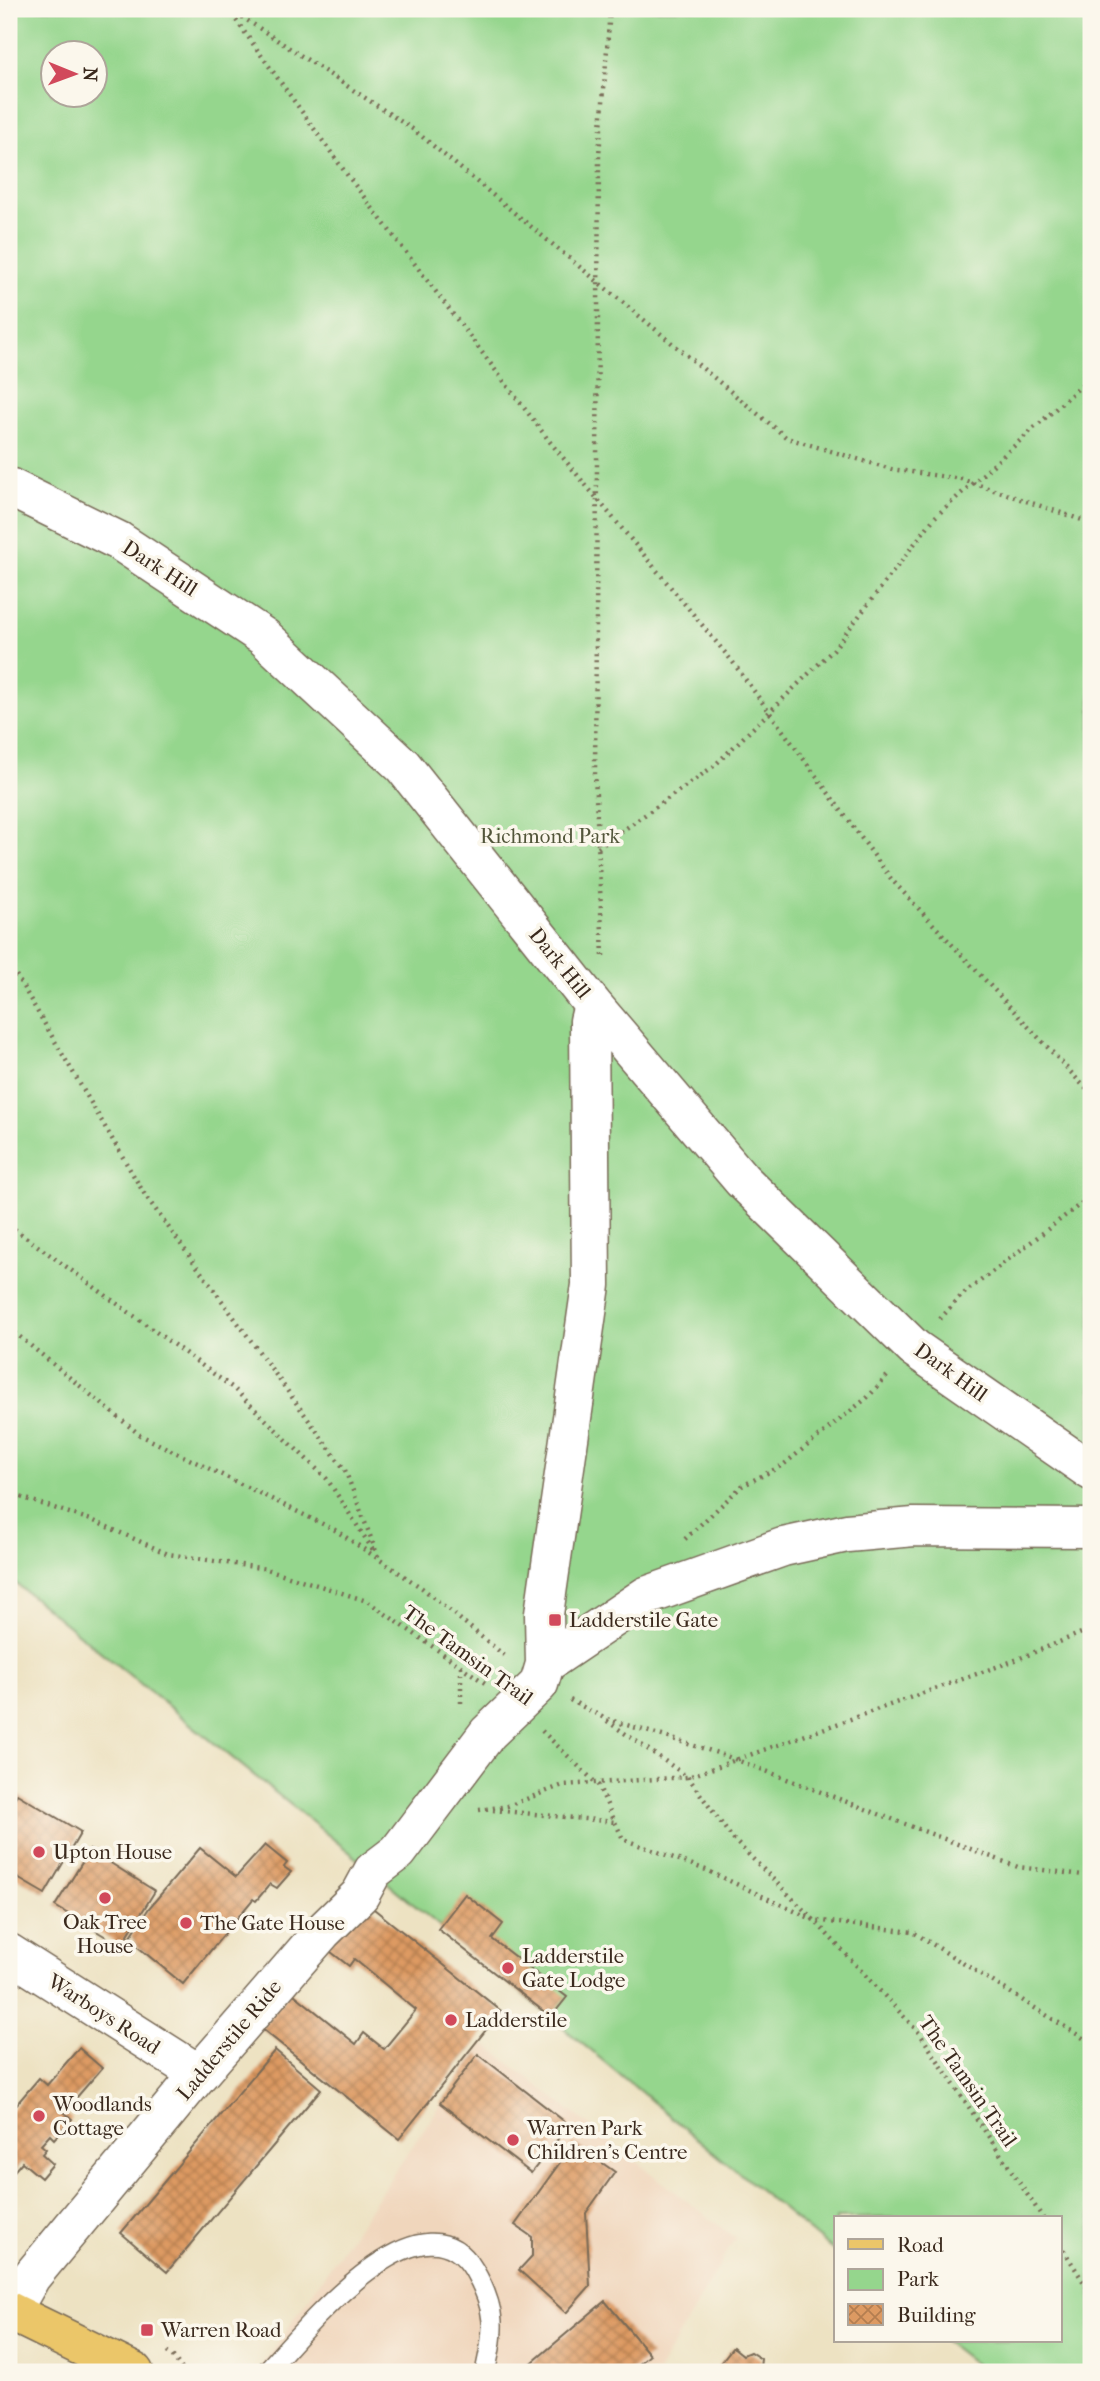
<svg xmlns="http://www.w3.org/2000/svg" width="1100" height="2381" font-family="'IM FELL French Canon',serif">
<style>
.built{fill:#f0d6bc}
.green{fill:#95d68d;stroke:#688056;stroke-width:2;fill-rule:evenodd}
.building{fill:url(#building-cross-hatch)}
.lines{fill:none;stroke-linecap:round;stroke-linejoin:round}
.service-casing{stroke:#796a57;stroke-width:22}
.minor-casing{stroke:#796a57;stroke-width:41}
.primary-casing{stroke:#796a57;stroke-width:41}
.path{stroke:#796a57;stroke-width:4.5;stroke-dasharray:2 5;stroke-linecap:butt}
.service{stroke:#fff;stroke-width:19}
.minor{stroke:#fff;stroke-width:38}
.primary{stroke:#ebc669;stroke-width:38}
.poi-dot{fill:#d1495b;stroke:#fbf7ec;stroke-width:2.5}
.labels{text-anchor:middle;dominant-baseline:central;stroke-width:7;stroke-linejoin:round;paint-order:stroke}
.street-label{font-size:21px;fill:#3b2a1e;stroke:#fbf7ec}
.park-label{font-size:21px;fill:#52553a;stroke:#fbf7ec}
.poi-label{font-size:21px;fill:#3b2a1e;stroke:#fbf7ec;text-anchor:start}
</style>
<defs>
<pattern id="building-cross-hatch" width="8" height="8" patternUnits="userSpaceOnUse" patternTransform="scale(1.75)"><rect width="8" height="8" fill="#dd9a62"/><path d="M0 0l8 8M0 8l8-8" fill="none" stroke="#b47e50"/></pattern>
</defs>
<rect width="100%" height="100%" fill="#fbf7ec"/>
<filter id="ink" filterUnits="userSpaceOnUse"><feTurbulence type="fractalNoise" baseFrequency=".0143" numOctaves="2"/><feDisplacementMap in="SourceGraphic" scale="14" xChannelSelector="R" yChannelSelector="G"/><feConvolveMatrix kernelMatrix="1 2 1 2 8 2 1 2 1" color-interpolation-filters="sRGB"/></filter>
<filter id="wash" filterUnits="userSpaceOnUse"><feTurbulence type="fractalNoise" baseFrequency=".00686" numOctaves="4" result="noise"/><feDisplacementMap in="SourceGraphic" scale="28" xChannelSelector="R" yChannelSelector="G"/><feGaussianBlur stdDeviation="1.57" result="paint"/><feColorMatrix in="noise" values="0 0 0 0 0 0 0 0 0 0 0 0 0 0 0 0 0 1.4 0 .05"/><feComposite in="paint" operator="in"/></filter>
<g filter="url(#wash)">
<rect width="100%" height="100%" fill="#ede2c2"/>
<path class="built" d="M 483,2043 L 735,2238 L 658,2372 L 258,2372 Z"/>
<path class="green" d="M 9,9 L 1091,9 L 1091,2372 L 985,2372 L 945,2341 L 1060,2341 L 1060,2218 L 836,2218 L 836,2253 L 373,1871 L 9,1578 ZM 52,52 L 94,52 L 94,94 L 52,94 Z"/>
<g id="blocks">
<path class="building" d="M 17,1794 L 81,1832 L 45,1894 L 9,1873 L 9,1807 Z
M 265,1845 L 287,1863 L 284,1867 L 291,1872 L 277,1888 L 270,1884 L 256,1901 L 253,1899 L 183,1984 L 138,1947 L 131,1936 L 149,1908 L 200,1848 L 236,1877 Z
M 90,1850 L 155,1891 L 121,1946 L 55,1906 Z
M 465,1894 L 503,1924 L 492,1939 L 567,1997 L 551,2017 L 438,1929 Z
M 364,1901 L 501,2011 L 399,2139 L 261,2028 L 290,1991 L 356,2044 L 364,2033 L 384,2049 L 416,2010 L 354,1959 L 349,1966 L 326,1948 Z
M 79,2048 L 102,2068 L 64,2112 L 72,2119 L 54,2139 L 50,2135 L 41,2145 L 46,2149 L 42,2154 L 53,2164 L 41,2178 L 22,2162 L 9,2177 L 9,2113 L 39,2078 L 47,2085 Z
M 275,2050 L 321,2089 L 167,2272 L 121,2233 Z
M 478,2054 L 569,2125 L 531,2173 L 440,2103 Z
M 574,2143 L 615,2172 L 586,2213 L 590,2286 L 566,2313 L 519,2270 L 532,2256 L 532,2237 L 515,2225 Z
M 605,2301 L 650,2355 L 630,2372 L 521,2372 Z
M 733,2347 L 743,2355 L 750,2352 L 761,2359 L 760,2368 L 766,2372 L 713,2372 Z"/>
</g>
</g>
<g filter="url(#ink)">
<use href="#blocks" fill-opacity="0" stroke="#796a57" stroke-width="2"/>
<g class="lines">
<g class="service-casing">
<path id="service" d="M 266,2372 C 302,2332 423,2183 474,2270 C 497,2310 495,2329 485,2372"/>
</g>
<g class="minor-casing">
<path id="minor" d="M 9,487 L 119,541 L 264,637 L 403,766 L 593,1005 L 742,1180 L 914,1348 L 1091,1471
M 545,1664 L 646,1596 L 783,1547 L 847,1533 L 914,1527 L 1091,1528
M 9,1953 L 199,2074
M 11,2312 L 31,2277 L 199,2074 L 322,1932 L 360,1895 L 373,1871 L 398,1852 L 488,1733 L 539,1684 L 545,1664 L 544,1614 L 591,1285 L 589,1021 L 593,1005"/>
</g>
<g class="primary-casing">
<path id="primary" d="M 9,2311 L 134,2372"/>
</g>
<path class="path" d="M 228,9 L 348,176 L 550,442 L 732,661 L 892,880 L 1091,1094
M 230,9 L 414,130 L 787,438 L 891,469 L 961,479 L 1091,523
M 598,848 L 714,766 L 833,650 L 935,517 L 1091,377
M 603,956 L 595,774 L 599,155 L 610,9
M 9,963 L 145,1195 L 345,1470 L 379,1559
M 9,1225 L 233,1388 L 327,1479 L 373,1550
M 940,1319 L 962,1295 L 1091,1196
M 9,1328 L 140,1435 L 335,1530 L 422,1588 L 505,1656
M 9,1491 L 14,1495 L 94,1521 L 168,1554 L 267,1569 L 367,1601 L 485,1683
M 685,1539 L 742,1486 L 783,1465 L 868,1397 L 889,1374
M 461,1666 L 461,1705
M 570,1700 L 604,1718 L 721,1754 L 1018,1867 L 1091,1876
M 607,1721 L 688,1777 L 732,1838 L 814,1920 L 913,1932 L 1091,2043
M 542,1731 L 598,1785 L 623,1839 L 706,1870 L 814,1920 L 920,2034 L 1043,2218
M 479,1810 L 508,1806 L 563,1785 L 688,1777 L 1013,1661 L 1091,1629
M 493,1810 L 615,1822
M 1060,2244 L 1091,2294
M 167,2352 L 172,2355 L 184,2372"/>
<use href="#service" class="service"/>
<use href="#minor" class="minor"/>
<use href="#primary" class="primary"/>
</g>
</g>
<g class="poi-dot">
<rect x="548" y="1613" width="14" height="14" rx="3.5"/>
<circle cx="39" cy="1852" r="7"/>
<circle cx="105" cy="1898" r="7"/>
<circle cx="186" cy="1923" r="7"/>
<circle cx="508" cy="1968" r="7"/>
<circle cx="451" cy="2020" r="7"/>
<circle cx="39" cy="2116" r="7"/>
<circle cx="513" cy="2140" r="7"/>
<rect x="140" y="2323" width="14" height="14" rx="3.5"/>
</g>
<g class="labels">
<g class="street-label">
<text transform="translate(160 568) rotate(33)">Dark Hill</text>
<text transform="translate(560 963) rotate(51)">Dark Hill</text>
<text transform="translate(951 1372) rotate(36)">Dark Hill</text>
<text transform="translate(468 1655) rotate(36)">The Tamsin Trail</text>
<text transform="translate(104 2014) rotate(33)">Warboys Road</text>
<text transform="translate(229 2040) rotate(-50)">Ladderstile Ride</text>
<text transform="translate(968 2081) rotate(55)">The Tamsin Trail</text>
</g>
<g class="park-label">
<text x="550" y="836">Richmond Park</text>
</g>
<g class="poi-label">
<text x="569" y="1620">Ladderstile Gate</text>
<text x="53" y="1852">Upton House</text>
<text x="105" y="1922" text-anchor="middle">Oak Tree<tspan x="105" dy="24">House</tspan></text>
<text x="200" y="1923">The Gate House</text>
<text x="522" y="1956">Ladderstile<tspan x="522" dy="24">Gate Lodge</tspan></text>
<text x="465" y="2020">Ladderstile</text>
<text x="53" y="2104">Woodlands<tspan x="53" dy="24">Cottage</tspan></text>
<text x="527" y="2128">Warren Park<tspan x="527" dy="24">Children's Centre</tspan></text>
<text x="161" y="2330">Warren Road</text>
</g>
</g>
<rect width="1100" height="2381" fill="none" stroke="#fbf7ec" stroke-width="35"/>
<rect x="834" y="2216" width="228" height="126" fill="#fbf7ec" stroke="#aea59a" stroke-width="2"/>
<rect x="848" y="2239" width="35" height="10" fill="#ebc669" stroke="#aea59a" stroke-width="2"/>
<text x="897" y="2252" font-size="21" fill="#3b2a1e">Road</text>
<rect x="848" y="2269" width="35" height="21" fill="#95d68d" stroke="#aea59a" stroke-width="2"/>
<text x="897" y="2286" font-size="21" fill="#3b2a1e">Park</text>
<rect x="848" y="2304" width="35" height="21" fill="url(#building-cross-hatch)" stroke="#aea59a" stroke-width="2"/>
<text x="897" y="2322" font-size="21" fill="#3b2a1e">Building</text>
<g transform="translate(74 74) rotate(91)"><circle r="33" fill="#fbf7ec" stroke="#aea59a" stroke-width="2"/>
<path d="M0-5L12 26L0 18L-12 26Z" fill="#d1495b"/>
<text y="-10" font-size="19" font-weight="bold" text-anchor="middle" fill="#3b2a1e">N</text>
</g>
</svg>
